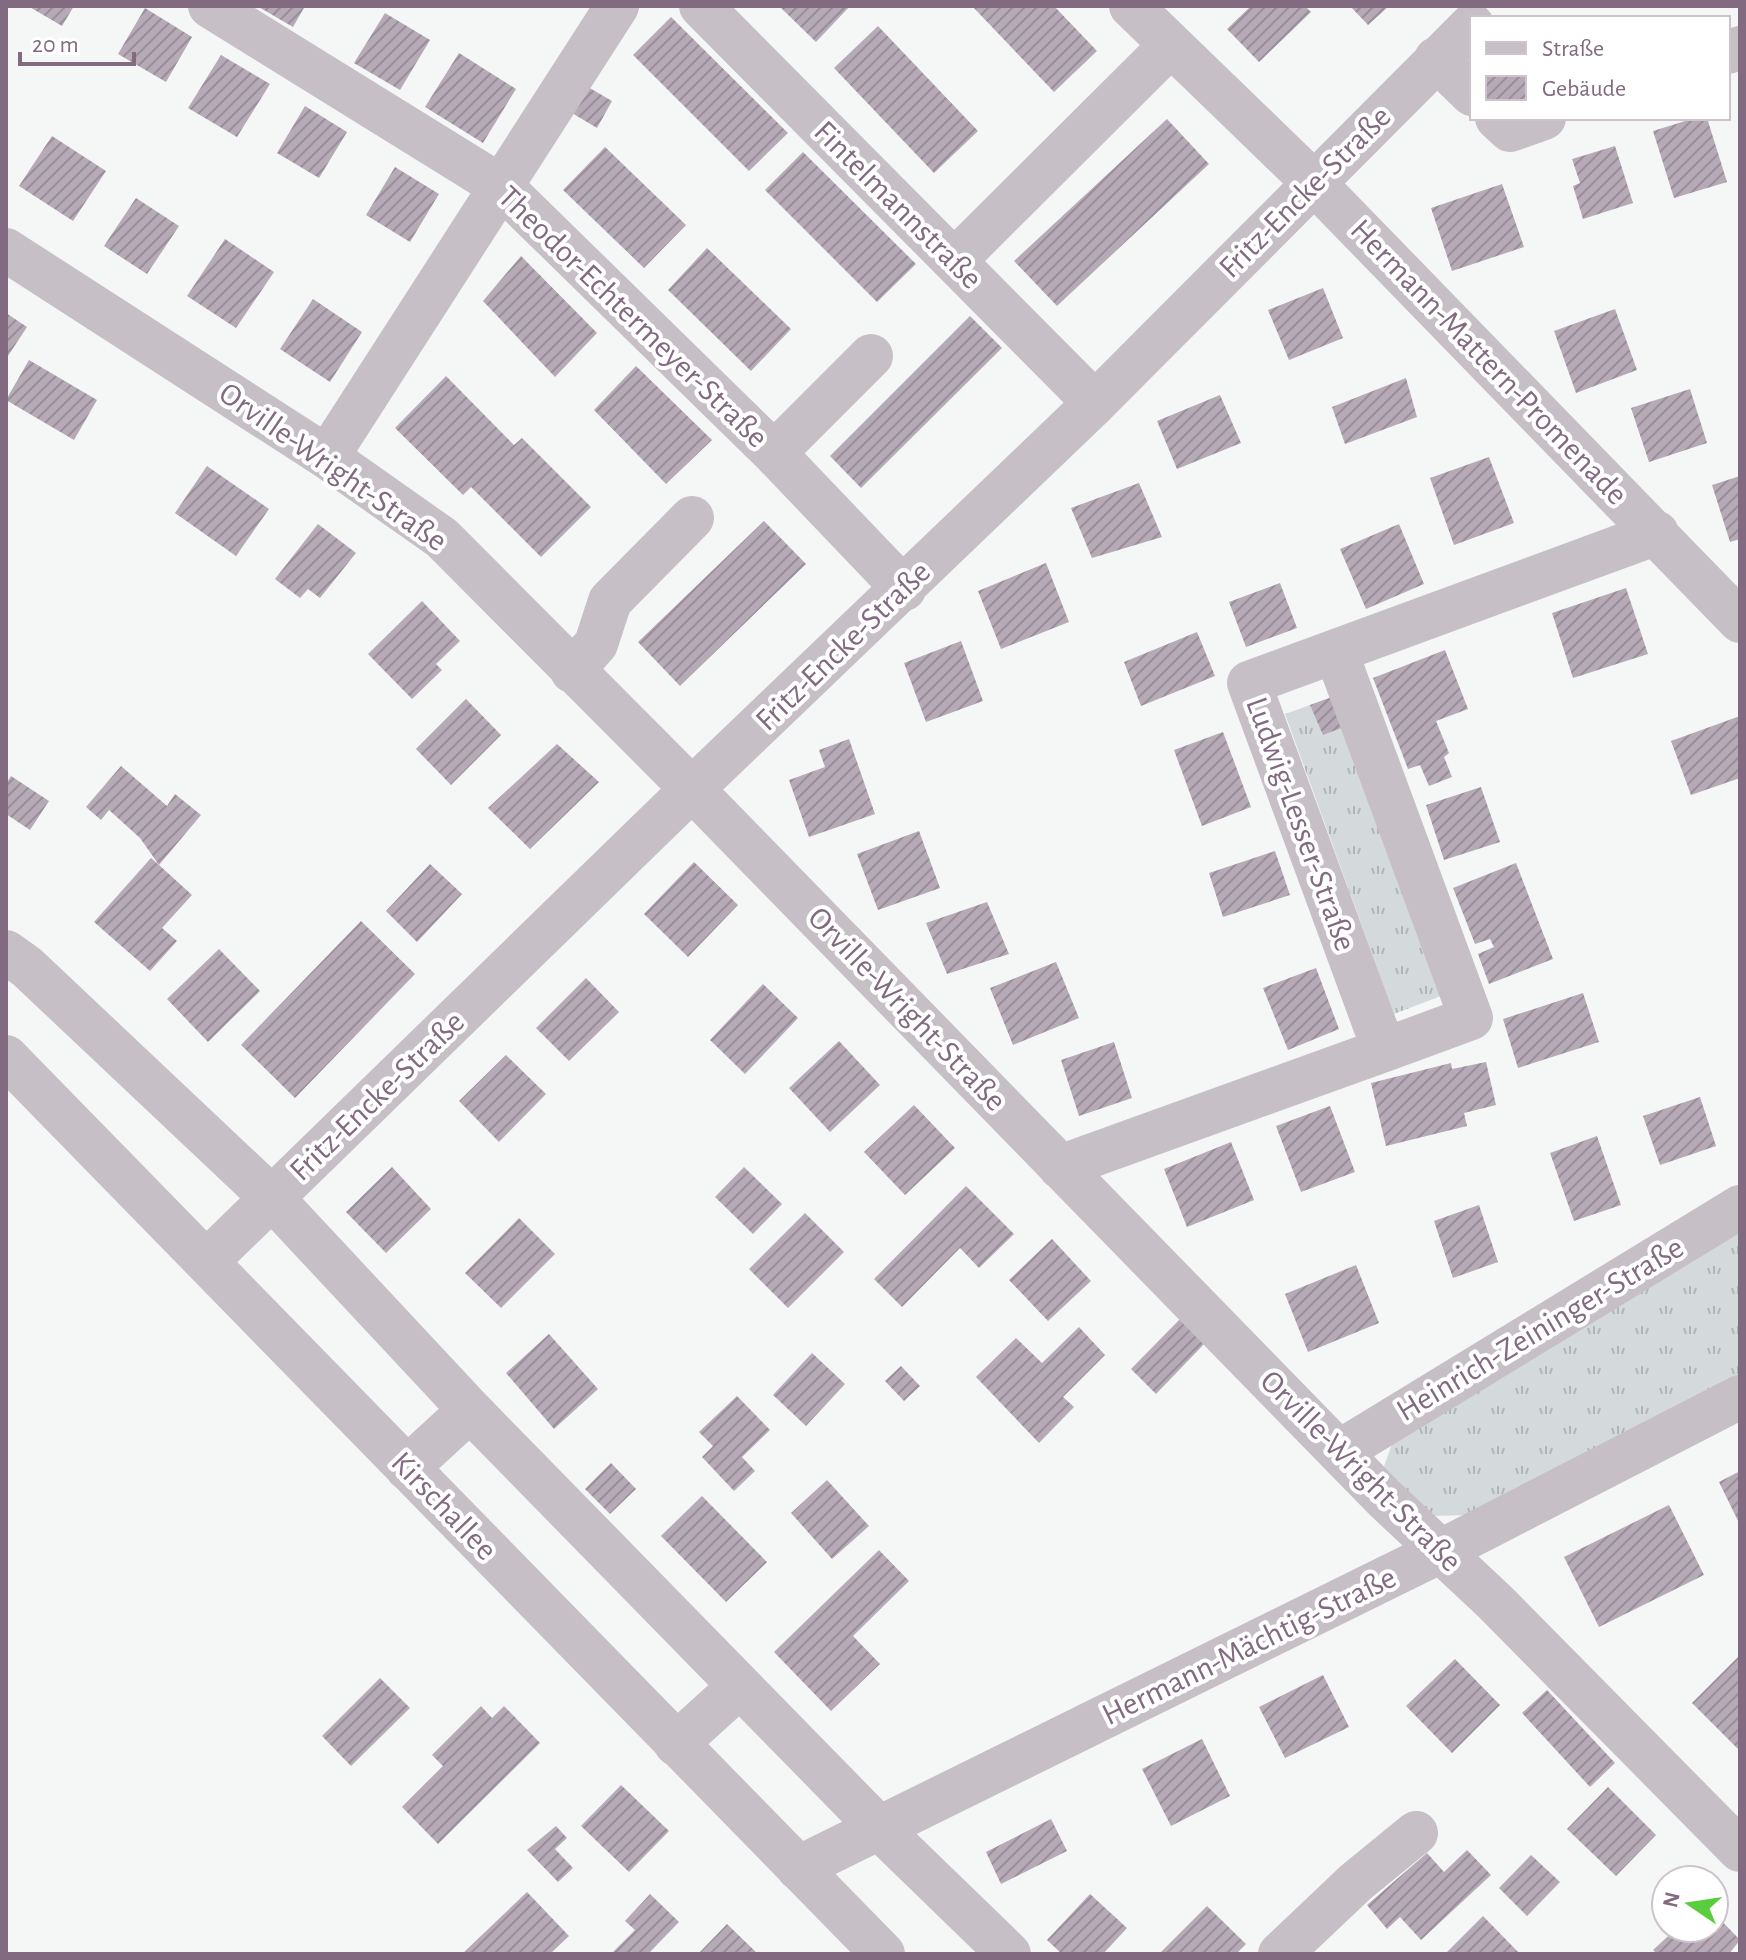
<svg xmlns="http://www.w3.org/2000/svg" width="1746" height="1960" font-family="'Alegreya Sans',sans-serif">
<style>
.grass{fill:url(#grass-tufts)}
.building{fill:url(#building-hatch)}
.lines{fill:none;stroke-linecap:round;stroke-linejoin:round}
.minor{stroke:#c6bfc5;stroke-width:44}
.labels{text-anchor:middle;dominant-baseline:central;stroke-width:8;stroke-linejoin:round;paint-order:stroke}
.street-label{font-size:32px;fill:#826a81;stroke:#fff}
</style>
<defs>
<pattern id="grass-tufts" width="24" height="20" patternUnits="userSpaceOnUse" patternTransform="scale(2)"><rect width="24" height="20" fill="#d4dadb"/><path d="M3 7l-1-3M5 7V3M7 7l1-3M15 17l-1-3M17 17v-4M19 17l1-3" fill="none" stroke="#b1b5b7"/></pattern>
<pattern id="building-hatch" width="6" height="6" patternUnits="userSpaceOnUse" patternTransform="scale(2)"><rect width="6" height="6" fill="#b6aab6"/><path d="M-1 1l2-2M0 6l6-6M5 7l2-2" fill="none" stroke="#998e99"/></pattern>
</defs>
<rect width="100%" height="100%" fill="#f5f7f6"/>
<path class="grass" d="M 1332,697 L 1441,996 L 1394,1014 L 1285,714 Z
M 1740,1231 L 1740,1382 L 1472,1515 L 1431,1516 L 1382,1472 L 1393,1441 Z"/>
<path class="building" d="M 28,6 L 74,6 L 62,26 Z
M 257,6 L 305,6 L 293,27 Z
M 779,6 L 850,6 L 816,42 Z
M 972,6 L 1054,6 L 1097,51 L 1054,92 Z
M 1251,6 L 1305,6 L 1311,12 L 1259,62 L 1227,29 Z
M 1350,6 L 1389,6 L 1368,25 Z
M 145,8 L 192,37 L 166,82 L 118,54 Z
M 385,13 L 430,40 L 400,90 L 354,63 Z
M 671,17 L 788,133 L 749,171 L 633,55 Z
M 878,26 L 978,131 L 934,173 L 834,68 Z
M 459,53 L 516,89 L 483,143 L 425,107 Z
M 221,55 L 270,84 L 237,137 L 188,108 Z
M 588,87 L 612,101 L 597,128 L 572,113 Z
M 305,106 L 347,132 L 319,178 L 277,153 Z
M 1695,118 L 1707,118 L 1727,182 L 1674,198 L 1653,131 Z
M 1167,119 L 1209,164 L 1057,306 L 1014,261 Z
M 52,136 L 106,171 L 73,221 L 19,186 Z
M 1615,146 L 1633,203 L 1583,219 L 1573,186 L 1580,183 L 1572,159 Z
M 605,147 L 686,225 L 644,268 L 563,190 Z
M 803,152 L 916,264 L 877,302 L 765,190 Z
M 395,167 L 439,194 L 410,242 L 366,215 Z
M 1502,184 L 1524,247 L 1452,271 L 1431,208 Z
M 136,198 L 179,226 L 147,274 L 104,246 Z
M 225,239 L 274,272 L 236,328 L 187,296 Z
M 707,248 L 791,329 L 751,371 L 668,290 Z
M 521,256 L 597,333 L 555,377 L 483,301 Z
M 1323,288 L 1343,338 L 1289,360 L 1268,310 Z
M 313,299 L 362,332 L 330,382 L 280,349 Z
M 1615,309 L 1637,370 L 1576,393 L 1554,331 Z
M 6,313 L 27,327 L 6,359 Z
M 970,316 L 1002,348 L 861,488 L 830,456 Z
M 29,360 L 97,400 L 74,440 L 6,400 Z
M 636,366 L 712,440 L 666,484 L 594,410 Z
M 446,376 L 514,445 L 522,438 L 591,507 L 541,557 L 471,487 L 463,495 L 395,428 Z
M 1406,378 L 1417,417 L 1345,444 L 1332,407 Z
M 1690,389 L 1707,443 L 1649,462 L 1631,408 Z
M 1220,395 L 1241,443 L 1177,469 L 1157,421 Z
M 1489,457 L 1514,523 L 1454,545 L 1430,478 Z
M 207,466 L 269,509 L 236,556 L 175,513 Z
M 1740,476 L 1740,539 L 1730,542 L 1712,485 Z
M 1139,483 L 1162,537 L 1092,558 L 1071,508 Z
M 764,521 L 806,564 L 680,686 L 638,642 Z
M 318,524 L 356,553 L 320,598 L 308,589 L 300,598 L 275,579 Z
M 1399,524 L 1424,584 L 1366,609 L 1340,549 Z
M 1046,563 L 1069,622 L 1001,649 L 978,591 Z
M 1280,583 L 1297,628 L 1246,647 L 1229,602 Z
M 1626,588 L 1648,654 L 1573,678 L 1552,613 Z
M 422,601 L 460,641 L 436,664 L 442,670 L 412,699 L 368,654 Z
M 1197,632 L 1215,676 L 1141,706 L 1124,662 Z
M 961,641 L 983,701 L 926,722 L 904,663 Z
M 1445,650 L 1468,709 L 1436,721 L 1449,753 L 1444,757 L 1452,777 L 1429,786 L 1420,765 L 1408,769 L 1373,678 Z
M 1332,697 L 1344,727 L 1323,735 L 1310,705 Z
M 466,699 L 501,735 L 451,785 L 416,749 Z
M 1740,716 L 1740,778 L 1691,795 L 1671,741 Z
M 1223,732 L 1251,807 L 1202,826 L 1174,750 Z
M 849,739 L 875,814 L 809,837 L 789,780 L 825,767 L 819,750 Z
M 557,744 L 599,782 L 530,849 L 488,808 Z
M 121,766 L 167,806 L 175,794 L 201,815 L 159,865 L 192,895 L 162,928 L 177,941 L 150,971 L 94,922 L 151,858 L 159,865 L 140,838 L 109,810 L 101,820 L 86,807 Z
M 11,776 L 49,801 L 30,830 L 6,814 L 6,784 Z
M 1481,787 L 1500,842 L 1444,860 L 1426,805 Z
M 919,831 L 940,888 L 878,910 L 857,854 Z
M 1275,851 L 1290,895 L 1223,917 L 1209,873 Z
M 694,862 L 738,905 L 688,957 L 644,914 Z
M 1516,863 L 1553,959 L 1489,984 L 1478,954 L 1494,947 L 1490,939 L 1475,944 L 1453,888 Z
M 430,864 L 462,894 L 417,942 L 386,911 Z
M 987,902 L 1009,954 L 947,974 L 926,923 Z
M 361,921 L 415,974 L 295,1098 L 241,1045 Z
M 219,949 L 260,991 L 208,1042 L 167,999 Z
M 1056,962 L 1079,1018 L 1013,1045 L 990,988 Z
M 1316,968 L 1339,1029 L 1288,1050 L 1263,988 Z
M 586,978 L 619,1012 L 569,1061 L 536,1028 Z
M 763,984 L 798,1018 L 745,1074 L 710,1040 Z
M 1583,993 L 1599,1042 L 1518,1068 L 1503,1019 Z
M 839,1041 L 880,1085 L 830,1132 L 789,1088 Z
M 1114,1042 L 1132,1098 L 1079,1116 L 1061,1060 Z
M 506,1055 L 546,1094 L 499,1142 L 459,1101 Z
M 1486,1062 L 1496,1105 L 1464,1113 L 1467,1126 L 1386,1146 L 1371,1083 L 1451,1063 L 1452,1069 Z
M 1700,1097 L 1716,1146 L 1660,1165 L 1643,1116 Z
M 914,1105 L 955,1148 L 905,1195 L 864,1152 Z
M 1330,1106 L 1355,1172 L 1301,1192 L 1276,1126 Z
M 1597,1136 L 1621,1205 L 1574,1221 L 1550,1153 Z
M 1231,1142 L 1254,1200 L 1187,1227 L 1164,1169 Z
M 392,1167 L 431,1209 L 386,1253 L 346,1212 Z
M 744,1167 L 782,1204 L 753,1234 L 715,1197 Z
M 966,1186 L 1014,1234 L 979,1268 L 960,1248 L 902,1307 L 874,1279 Z
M 1479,1205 L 1498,1262 L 1453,1278 L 1434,1221 Z
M 805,1213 L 844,1252 L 788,1308 L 749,1269 Z
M 519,1218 L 555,1254 L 501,1308 L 465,1273 Z
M 1052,1239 L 1091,1281 L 1048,1321 L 1009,1280 Z
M 1356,1265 L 1379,1323 L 1308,1352 L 1285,1294 Z
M 1181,1318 L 1206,1342 L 1156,1394 L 1131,1369 Z
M 1079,1327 L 1105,1355 L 1063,1397 L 1074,1407 L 1039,1443 L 976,1377 L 1016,1338 L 1042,1363 Z
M 549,1334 L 598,1389 L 554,1429 L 506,1373 Z
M 812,1353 L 845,1384 L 806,1426 L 773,1395 Z
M 901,1366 L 920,1386 L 904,1401 L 885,1381 Z
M 737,1396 L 770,1430 L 742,1457 L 755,1471 L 734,1491 L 702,1457 L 713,1446 L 699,1432 Z
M 611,1463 L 636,1489 L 610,1514 L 585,1489 Z
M 1740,1471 L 1740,1525 L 1719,1482 Z
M 827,1480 L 869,1526 L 832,1559 L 791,1513 Z
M 702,1496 L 767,1562 L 726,1602 L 661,1536 Z
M 1669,1505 L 1704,1575 L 1599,1627 L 1564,1557 Z
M 879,1550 L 909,1581 L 853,1636 L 880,1664 L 831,1711 L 774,1652 Z
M 1740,1655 L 1740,1751 L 1692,1703 Z
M 1455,1659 L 1500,1705 L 1452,1753 L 1406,1706 Z
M 1323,1675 L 1349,1727 L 1285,1758 L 1259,1707 Z
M 380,1678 L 410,1708 L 351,1766 L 322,1736 Z
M 1547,1690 L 1615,1763 L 1590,1787 L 1522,1713 Z
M 481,1706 L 492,1718 L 504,1706 L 540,1743 L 438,1844 L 402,1807 L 443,1766 L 432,1755 Z
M 1202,1739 L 1230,1796 L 1171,1826 L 1142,1769 Z
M 621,1785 L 669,1831 L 629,1872 L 581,1826 Z
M 1608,1787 L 1656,1835 L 1616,1876 L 1567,1829 Z
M 1051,1819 L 1067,1851 L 1001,1884 L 986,1852 Z
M 556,1826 L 567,1838 L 555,1849 L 573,1868 L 558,1882 L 527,1850 Z
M 1467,1850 L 1491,1875 L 1421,1940 L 1400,1917 L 1387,1929 L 1367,1905 L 1427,1853 L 1444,1872 Z
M 1531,1855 L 1560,1882 L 1527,1916 L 1499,1888 Z
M 527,1892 L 569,1936 L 550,1954 L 462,1954 Z
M 650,1894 L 679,1922 L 648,1954 L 611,1954 L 635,1930 L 625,1921 Z
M 1090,1894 L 1127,1928 L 1103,1954 L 1062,1954 L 1047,1940 Z
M 1207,1906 L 1246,1944 L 1236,1954 L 1159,1954 Z
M 1714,1913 L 1740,1940 L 1729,1954 L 1657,1954 L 1653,1950 L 1677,1928 L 1714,1928 Z
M 1483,1916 L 1520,1954 L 1445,1954 Z
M 727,1924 L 758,1954 L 698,1954 Z"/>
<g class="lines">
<path class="minor" d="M 210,6 L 502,187 L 774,453 L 904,589
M 701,6 L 1095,403
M 1131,6 L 1314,183 L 1740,621
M 1728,52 L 1740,48
M 1436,59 L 1472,94
M 1497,118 L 1510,130 L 1544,118
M 6,250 L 327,457 L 442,538 L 692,789 L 1384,1498 L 1495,1602 L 1740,1850
M 954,261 L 1171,45
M 774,453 L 871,356
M 327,457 L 617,6
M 1336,652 L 1471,1018 L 1384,1050
M 572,671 L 596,644 L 610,601 L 692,518
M 6,952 L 27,967 L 272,1198 L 470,1410 L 879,1828 L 1009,1954
M 6,1057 C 300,1355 589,1657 883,1954
M 1060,1167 L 1384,1050 L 1249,683 L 1657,533
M 208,1260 L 692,789 L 1095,403 L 1472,25
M 1339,1452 L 1740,1207
M 407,1468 L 470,1410
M 676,1744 L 740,1686
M 798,1868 L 1441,1551 L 1740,1397
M 1280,1954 L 1356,1882 L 1416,1833"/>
</g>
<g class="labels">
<g class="street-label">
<text transform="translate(1305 192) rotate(-45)">Fritz-Encke-Straße</text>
<text transform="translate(898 205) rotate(45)">Fintelmannstraße</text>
<text transform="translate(633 317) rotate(44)">Theodor-Echtermeyer-Straße</text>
<text transform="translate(1489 362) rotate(46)">Hermann-Mattern-Promenade</text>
<text transform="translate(333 467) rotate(35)">Orville-Wright-Straße</text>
<text transform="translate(843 646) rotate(-44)">Fritz-Encke-Straße</text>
<text transform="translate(1301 824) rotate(70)">Ludwig-Lesser-Straße</text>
<text transform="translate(907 1009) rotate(46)">Orville-Wright-Straße</text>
<text transform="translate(377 1096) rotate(-44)">Fritz-Encke-Straße</text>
<text transform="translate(1540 1329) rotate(-31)">Heinrich-Zeininger-Straße</text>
<text transform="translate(1361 1471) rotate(45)">Orville-Wright-Straße</text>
<text transform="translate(444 1506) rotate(46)">Kirschallee</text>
<text transform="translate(1249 1646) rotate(-26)">Hermann-Mächtig-Straße</text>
</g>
</g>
<rect width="1746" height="1960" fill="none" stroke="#826a81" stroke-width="16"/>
<rect x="1470" y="16" width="260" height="104" fill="#ffffff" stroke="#cdc3cd" stroke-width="2"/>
<rect x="1486" y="42" width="40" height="12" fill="#c6bfc5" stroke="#cdc3cd" stroke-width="2"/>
<text x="1542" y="56" font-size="24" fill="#826a81">Straße</text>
<rect x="1486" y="76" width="40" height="24" fill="url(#building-hatch)" stroke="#cdc3cd" stroke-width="2"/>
<text x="1542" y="96" font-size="24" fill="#826a81">Gebäude</text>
<g transform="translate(1690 1904) rotate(283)"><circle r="38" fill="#ffffff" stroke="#cdc3cd" stroke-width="2"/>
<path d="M0-6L14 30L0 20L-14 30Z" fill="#59cd3e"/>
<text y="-12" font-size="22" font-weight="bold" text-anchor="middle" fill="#826a81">N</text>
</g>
<path d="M20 52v12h114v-12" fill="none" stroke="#826a81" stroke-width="4"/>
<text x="32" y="52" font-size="24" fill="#826a81" stroke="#ffffff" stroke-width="6" paint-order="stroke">20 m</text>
</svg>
